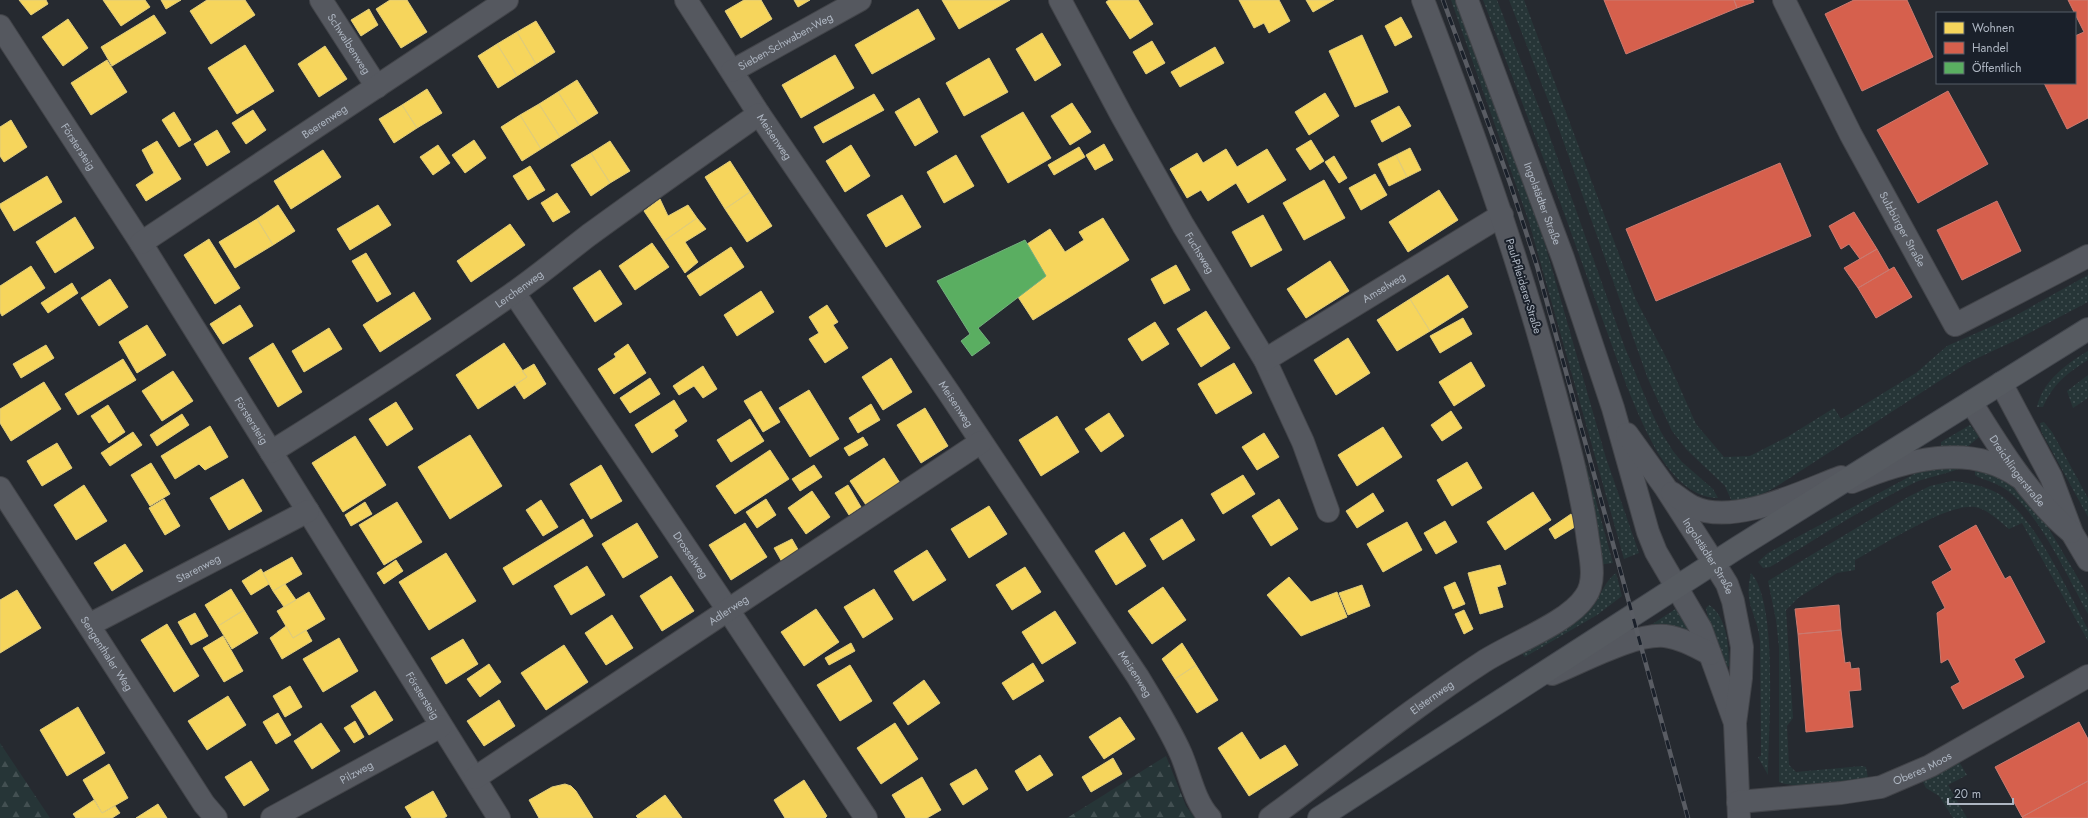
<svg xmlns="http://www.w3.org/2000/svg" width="2088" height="818" font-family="Jost,sans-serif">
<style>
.grass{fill:url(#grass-dots)}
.forest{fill:url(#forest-firs)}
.homes{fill:#f6d55c;stroke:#e0cc7b}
.shops{fill:#d6604d;stroke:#ca7a70}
.public{fill:#5aae61;stroke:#73b07e}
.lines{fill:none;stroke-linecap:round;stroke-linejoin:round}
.minor-casing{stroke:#424449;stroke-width:24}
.major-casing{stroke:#42464d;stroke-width:24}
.minor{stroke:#55585f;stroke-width:22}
.major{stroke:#575b61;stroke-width:22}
.rail-casing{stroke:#595c63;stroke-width:4.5}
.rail{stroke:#1a202a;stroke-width:3;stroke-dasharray:9;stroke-linecap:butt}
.labels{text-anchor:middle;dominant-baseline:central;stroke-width:4;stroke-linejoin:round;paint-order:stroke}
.street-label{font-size:11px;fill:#aeb6c2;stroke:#1a202a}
</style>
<defs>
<pattern id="grass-dots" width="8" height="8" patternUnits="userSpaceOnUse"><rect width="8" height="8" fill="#263537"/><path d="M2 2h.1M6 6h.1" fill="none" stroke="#435052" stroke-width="1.8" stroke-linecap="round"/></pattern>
<pattern id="forest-firs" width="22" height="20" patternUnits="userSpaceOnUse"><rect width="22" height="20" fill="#263537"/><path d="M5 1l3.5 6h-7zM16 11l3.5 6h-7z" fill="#435052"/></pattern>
</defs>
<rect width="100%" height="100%" fill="#262a30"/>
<path class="grass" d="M 1451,0 L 1456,0 L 1538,220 L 1606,458 L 1639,553 L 1624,559 L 1529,222 Z
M 1483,0 L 1497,0 L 1545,123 L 1625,348 L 1651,411 L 1661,432 L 1673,451 L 1682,462 L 1713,489 L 1718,498 C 1669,497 1643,424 1627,387 L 1560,202 Z
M 1509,0 L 1524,0 L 1636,300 L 1667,359 L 1696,424 L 1724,457 L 1750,456 L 1789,436 L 1834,408 L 1841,419 L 1916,373 L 1947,346 L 2013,317 L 2088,275 L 2088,302 L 2014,341 L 1967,363 L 1774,488 L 1756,497 L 1732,502 L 1725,486 L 1687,450 L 1672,431 L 1648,379 L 1555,118 Z
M 2088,351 L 2088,360 C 2066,374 2054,383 2043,407 L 2037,407 C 2043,381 2066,364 2088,351 Z
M 2088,375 L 2088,398 L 2073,408 L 2067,391 Z
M 2044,422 L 2052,432 L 2088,498 L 2088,517 L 2041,431 L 2040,423 Z
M 1970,425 L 1979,437 L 1966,448 L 1941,446 L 1941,442 Z
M 1585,461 L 1613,563 L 1597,565 Z
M 1961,467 C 1959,471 1925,478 1916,482 C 1865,506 1818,538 1770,567 L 1763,568 L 1758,562 L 1768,553 L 1918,472 L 1930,468 Z
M 1975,468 L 2014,484 L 2039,512 L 2088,595 L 2088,614 C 2068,578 2041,516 2008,491 C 1999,484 1988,481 1978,477 L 1975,475 Z
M 1952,481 C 1966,482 1986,486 1999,494 C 2037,519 2066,589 2088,629 L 2088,641 L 2022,523 L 2009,529 C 2000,522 1988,509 1975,507 C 1947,503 1882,546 1855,560 L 1855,570 L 1837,573 L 1798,598 L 1786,610 L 1793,718 L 1787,726 L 1789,765 L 1796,772 L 1862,766 L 1866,767 L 1868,778 C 1847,780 1797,790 1779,782 L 1779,647 L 1776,620 L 1768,581 L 1908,497 L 1930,486 Z
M 1616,573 L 1622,596 L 1597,615 L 1525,657 L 1518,649 C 1540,638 1568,629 1587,613 C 1600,602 1602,583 1616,573 Z
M 1751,573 C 1779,604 1768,731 1768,775 L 1758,757 L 1761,756 L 1760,641 C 1757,612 1743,605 1751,573 Z
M 1709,605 C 1727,616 1729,647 1729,666 L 1726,667 L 1709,622 L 1706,608 Z
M 1677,608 L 1692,631 L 1651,625 Z
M 1958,760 L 1967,775 L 1948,785 L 1967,818 L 1953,818 L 1939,796 L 1926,788 L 1923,782 L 1926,777 Z"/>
<path class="forest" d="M 0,743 L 50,818 L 0,818 Z
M 1166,756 L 1186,806 L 1195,818 L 1067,818 Z"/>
<path class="homes" d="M 19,0 L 46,0 L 48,4 L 31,15 Z
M 103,0 L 145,0 L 150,7 L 121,26 Z
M 161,0 L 181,0 L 166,9 Z
M 207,0 L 245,0 L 255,15 L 211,44 L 190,11 Z
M 390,0 L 407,0 L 427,32 L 401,48 L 376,9 Z
M 744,0 L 761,0 L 772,19 L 741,38 L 725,11 Z
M 794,0 L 810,0 L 798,7 Z
M 942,0 L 1010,0 L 959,29 Z
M 1109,0 L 1138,0 L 1153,24 L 1130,39 L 1106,2 Z
M 1239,0 L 1279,0 L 1290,21 L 1269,33 L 1264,23 L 1254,28 Z
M 1306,0 L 1334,0 L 1313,12 Z
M 369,9 L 378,25 L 361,36 L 351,20 Z
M 918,9 L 935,39 L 872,74 L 855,45 Z
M 154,15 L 166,33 L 112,66 L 101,47 Z
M 1401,17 L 1412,37 L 1395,46 L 1385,26 Z
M 68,19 L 88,48 L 63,66 L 42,37 Z
M 536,21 L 555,52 L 536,64 L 517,32 Z
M 517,32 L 536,64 L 517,76 L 497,44 Z
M 1042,33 L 1061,65 L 1035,81 L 1016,49 Z
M 1362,35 L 1388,92 L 1355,107 L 1329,51 Z
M 1152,41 L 1165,63 L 1146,74 L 1133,52 Z
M 497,44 L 517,76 L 498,88 L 478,56 Z
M 245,45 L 274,91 L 237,114 L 208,68 Z
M 325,46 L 347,79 L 319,97 L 298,64 Z
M 1215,47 L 1224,63 L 1180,87 L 1171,72 Z
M 835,55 L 854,88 L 801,118 L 782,85 Z
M 989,58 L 1008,92 L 964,116 L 946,83 Z
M 107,60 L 127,92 L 91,115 L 71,83 Z
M 577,80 L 598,113 L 579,125 L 558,92 Z
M 427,89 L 442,113 L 417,128 L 402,105 Z
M 558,92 L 579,125 L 560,137 L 539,104 Z
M 1325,93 L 1339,116 L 1309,135 L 1295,112 Z
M 874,94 L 884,110 L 823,143 L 814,127 Z
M 919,98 L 938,132 L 915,146 L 895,112 Z
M 1072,103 L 1091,132 L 1070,145 L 1051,116 Z
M 539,104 L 560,137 L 541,149 L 520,115 Z
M 402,105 L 417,128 L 394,143 L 379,119 Z
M 1399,106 L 1411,126 L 1382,142 L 1371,121 Z
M 253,110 L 266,130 L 246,144 L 232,123 Z
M 174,112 L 191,140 L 179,147 L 162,120 Z
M 1023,112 L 1051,158 L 1008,183 L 981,136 Z
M 520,115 L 541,149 L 522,161 L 501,127 Z
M 11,120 L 27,147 L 4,162 L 0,156 L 0,127 Z
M 217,130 L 230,152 L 207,166 L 194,144 Z
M 474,140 L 486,158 L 465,173 L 452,155 Z
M 1311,140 L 1324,161 L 1310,170 L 1296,149 Z
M 157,141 L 181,179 L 146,201 L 136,185 L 154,173 L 142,150 Z
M 610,141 L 630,171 L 610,183 L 591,153 Z
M 1104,144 L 1113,160 L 1095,170 L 1086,155 Z
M 438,145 L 450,163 L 433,175 L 420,157 Z
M 851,145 L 870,176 L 845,192 L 826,161 Z
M 1079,147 L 1085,157 L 1054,175 L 1048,165 Z
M 1410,148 L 1421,170 L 1407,177 L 1396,155 Z
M 1226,149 L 1237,167 L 1267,149 L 1286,180 L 1248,203 L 1236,183 L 1208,201 L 1201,190 L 1187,198 L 1170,169 L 1197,153 L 1203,163 Z
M 323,150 L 341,177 L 291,209 L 274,181 Z
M 591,153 L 610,183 L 591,196 L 571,165 Z
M 956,155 L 974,186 L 944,203 L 927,172 Z
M 1396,155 L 1407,177 L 1389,186 L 1378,164 Z
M 1334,156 L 1347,178 L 1339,183 L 1325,162 Z
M 730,161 L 750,192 L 725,209 L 705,177 Z
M 530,166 L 545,190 L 528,200 L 513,176 Z
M 1375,174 L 1387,195 L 1361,210 L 1349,188 Z
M 47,176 L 62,202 L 14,231 L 0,207 L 0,204 Z
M 1324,180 L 1345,218 L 1304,240 L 1283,203 Z
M 1439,190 L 1458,220 L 1408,252 L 1389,222 Z
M 750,192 L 772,226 L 747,242 L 725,209 Z
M 557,193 L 570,212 L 553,222 L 541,203 Z
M 902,195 L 921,227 L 886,247 L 867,215 Z
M 660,199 L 668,216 L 688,205 L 697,218 L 664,241 L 644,211 Z
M 278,205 L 295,231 L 273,245 L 257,219 Z
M 378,205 L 391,225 L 350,250 L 337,229 Z
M 1263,215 L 1282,250 L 1251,267 L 1232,232 Z
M 75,217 L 94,248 L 55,273 L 36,242 Z
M 697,218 L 706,229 L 685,242 L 698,262 L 685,273 L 664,241 Z
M 1103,218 L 1129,260 L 1033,320 L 1018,297 L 1046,276 L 1027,244 L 1050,229 L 1065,252 L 1084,240 L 1079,232 Z
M 257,219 L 273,245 L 235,268 L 219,242 Z
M 510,224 L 525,245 L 471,282 L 457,261 Z
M 209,239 L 240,288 L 215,304 L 184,255 Z
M 652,243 L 669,267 L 635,290 L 619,266 Z
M 731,247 L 744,267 L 700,296 L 687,276 Z
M 366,253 L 391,294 L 377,302 L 352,261 Z
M 1330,261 L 1349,291 L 1306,318 L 1287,289 Z
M 1176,265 L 1190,290 L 1164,304 L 1151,279 Z
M 31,266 L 45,288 L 2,316 L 0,312 L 0,286 Z
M 600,270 L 622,304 L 595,322 L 573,288 Z
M 1448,275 L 1468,307 L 1430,331 L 1410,299 Z
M 110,279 L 128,307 L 99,326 L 81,298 Z
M 72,283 L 78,293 L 48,313 L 41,303 Z
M 761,291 L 774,312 L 737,336 L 724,315 Z
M 414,292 L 431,319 L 380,352 L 363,325 Z
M 1410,299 L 1430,331 L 1397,351 L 1377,320 Z
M 240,305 L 253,326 L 223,344 L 210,324 Z
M 827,305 L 838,322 L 833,325 L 848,348 L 825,363 L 809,339 L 819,333 L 809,317 Z
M 1206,311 L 1230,348 L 1201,367 L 1177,329 Z
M 1463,318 L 1472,334 L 1440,353 L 1430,336 Z
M 1155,322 L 1169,344 L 1142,361 L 1128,339 Z
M 147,325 L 166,355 L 137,373 L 119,342 Z
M 329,328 L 342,349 L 304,372 L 292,351 Z
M 1348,338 L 1370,373 L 1336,395 L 1314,360 Z
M 273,343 L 302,392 L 278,407 L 249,358 Z
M 504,343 L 527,377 L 478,409 L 456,375 Z
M 628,344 L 646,373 L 614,394 L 598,369 L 616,357 L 614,354 Z
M 46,345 L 54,358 L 21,378 L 13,364 Z
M 891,358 L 912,392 L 883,410 L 862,377 Z
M 123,359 L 136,380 L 78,415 L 65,394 Z
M 1471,362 L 1485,386 L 1454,406 L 1439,382 Z
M 1234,363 L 1252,393 L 1216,414 L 1198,384 Z
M 534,364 L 546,384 L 524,399 L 515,385 L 527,377 L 522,371 Z
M 703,366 L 717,389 L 703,398 L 694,386 L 679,395 L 673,386 Z
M 173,371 L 193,401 L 162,421 L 142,391 Z
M 650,378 L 660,394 L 630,413 L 620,398 Z
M 44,382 L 61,409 L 11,441 L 0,423 L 0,409 Z
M 809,390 L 839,439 L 810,457 L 779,408 Z
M 761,391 L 780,422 L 763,432 L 744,401 Z
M 674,400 L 687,421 L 674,430 L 678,436 L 652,453 L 635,425 Z
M 396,402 L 413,429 L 387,446 L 369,419 Z
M 871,404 L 880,420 L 858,433 L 849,418 Z
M 108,405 L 125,432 L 109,443 L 91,416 Z
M 925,408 L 948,446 L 921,463 L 897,425 Z
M 1451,411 L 1462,428 L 1442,441 L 1431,425 Z
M 1109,413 L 1124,436 L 1101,452 L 1085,429 Z
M 182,414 L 189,425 L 157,446 L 150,435 Z
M 1057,416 L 1079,452 L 1041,476 L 1019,440 Z
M 750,419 L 764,441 L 731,462 L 717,440 Z
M 210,426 L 228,457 L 205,470 L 199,464 L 175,479 L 161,456 Z
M 1383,427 L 1402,457 L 1357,486 L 1338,455 Z
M 133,432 L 142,445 L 110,466 L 101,453 Z
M 1264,433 L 1279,457 L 1257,470 L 1242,447 Z
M 470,435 L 502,486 L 450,519 L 418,467 Z
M 355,436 L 386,485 L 343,512 L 312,463 Z
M 863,437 L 868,445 L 849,456 L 844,448 Z
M 57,443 L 72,468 L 42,486 L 27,461 Z
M 770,450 L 789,479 L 735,514 L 716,486 Z
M 884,458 L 900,483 L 866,505 L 850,481 Z
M 1467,462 L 1482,488 L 1452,506 L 1437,480 Z
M 151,463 L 170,494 L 150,506 L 131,475 Z
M 601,465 L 622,501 L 591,519 L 570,484 Z
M 814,465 L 822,477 L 800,491 L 792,479 Z
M 1243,475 L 1255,494 L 1223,514 L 1211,494 Z
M 243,479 L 262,511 L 229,530 L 210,498 Z
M 84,485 L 107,521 L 76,540 L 54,505 Z
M 848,485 L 861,507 L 849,515 L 835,493 Z
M 812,491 L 830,517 L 806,534 L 788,508 Z
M 1533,492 L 1551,520 L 1505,550 L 1487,522 Z
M 1373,493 L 1384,511 L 1357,528 L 1346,511 Z
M 164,499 L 180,526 L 165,535 L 149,508 Z
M 766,499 L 776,515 L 757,528 L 746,512 Z
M 1279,499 L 1298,529 L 1271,546 L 1252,516 Z
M 541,500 L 558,527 L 543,536 L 526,510 Z
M 365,502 L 372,514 L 351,526 L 345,515 Z
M 397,502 L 422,542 L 384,565 L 359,525 Z
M 989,506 L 1007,534 L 969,558 L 951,529 Z
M 1571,514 L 1578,525 L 1555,539 L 1549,529 Z
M 583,519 L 593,536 L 513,585 L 503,568 Z
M 1182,519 L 1195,540 L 1163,560 L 1150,539 Z
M 1445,521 L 1457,542 L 1436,554 L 1424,533 Z
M 1407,522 L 1422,550 L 1383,572 L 1367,544 Z
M 637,523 L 658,557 L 623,578 L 602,544 Z
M 745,523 L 767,557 L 731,580 L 709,545 Z
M 1124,532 L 1146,566 L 1116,585 L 1095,551 Z
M 792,539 L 800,553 L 782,562 L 774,548 Z
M 125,544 L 143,571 L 112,591 L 94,563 Z
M 927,550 L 946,580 L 913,601 L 894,571 Z
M 446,553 L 476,601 L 429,630 L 399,582 Z
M 292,557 L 302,574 L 273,591 L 263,573 Z
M 396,560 L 403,571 L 384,584 L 377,573 Z
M 1500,565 L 1506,584 L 1497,587 L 1503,607 L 1480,614 L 1468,573 Z
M 587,566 L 605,595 L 571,615 L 554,586 Z
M 1025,567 L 1041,592 L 1012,610 L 996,585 Z
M 261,569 L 269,584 L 251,595 L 242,581 Z
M 671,576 L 694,611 L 662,631 L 640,596 Z
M 1289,577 L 1311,602 L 1337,592 L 1347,617 L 1301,636 L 1267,595 Z
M 1455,582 L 1465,604 L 1453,609 L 1444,587 Z
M 285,584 L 296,600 L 284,607 L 273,591 Z
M 1362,585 L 1370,606 L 1348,615 L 1339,593 Z
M 1163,587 L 1186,620 L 1152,644 L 1128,611 Z
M 231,589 L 244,610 L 218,626 L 205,605 Z
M 874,589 L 893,619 L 863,638 L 844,607 Z
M 17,590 L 41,628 L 0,653 L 0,600 Z
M 309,592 L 325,619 L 293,638 L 277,611 Z
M 816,609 L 839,642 L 804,666 L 781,632 Z
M 244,610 L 258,633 L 232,649 L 218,626 Z
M 1464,610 L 1473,629 L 1464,634 L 1455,614 Z
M 1055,611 L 1076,643 L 1042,664 L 1022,632 Z
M 195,613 L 208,636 L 191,645 L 178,622 Z
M 612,615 L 633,648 L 606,665 L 585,633 Z
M 167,624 L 199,676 L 174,692 L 141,640 Z
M 286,626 L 293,638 L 306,630 L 312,641 L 282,659 L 270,638 Z
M 223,636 L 243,671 L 224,682 L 203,648 Z
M 339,638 L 358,671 L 323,692 L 303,659 Z
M 463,639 L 478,664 L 446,684 L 431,658 Z
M 851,643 L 855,651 L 829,665 L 825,658 Z
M 1182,643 L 1196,665 L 1175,679 L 1162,659 Z
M 564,645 L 588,682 L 546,710 L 521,673 Z
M 1033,663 L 1044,681 L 1013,700 L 1002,683 Z
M 489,664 L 501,682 L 480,697 L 467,679 Z
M 850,665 L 872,701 L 840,721 L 817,685 Z
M 1196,665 L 1218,700 L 1197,713 L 1175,679 Z
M 924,680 L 940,703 L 908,725 L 893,703 Z
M 290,686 L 302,707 L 285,717 L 273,696 Z
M 375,691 L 393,720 L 369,735 L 351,706 Z
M 228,696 L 246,725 L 207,750 L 188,721 Z
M 499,700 L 515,726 L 484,746 L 467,721 Z
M 78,707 L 105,753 L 67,776 L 40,730 Z
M 278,713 L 291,735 L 276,744 L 263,722 Z
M 1120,717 L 1135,739 L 1104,759 L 1089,737 Z
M 355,721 L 364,737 L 354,743 L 344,728 Z
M 321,723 L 340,751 L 312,769 L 294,741 Z
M 895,723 L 918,759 L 881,784 L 857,748 Z
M 1242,732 L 1260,760 L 1285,745 L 1298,765 L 1249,796 L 1218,748 Z
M 1040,755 L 1053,775 L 1027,791 L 1015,771 Z
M 1113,758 L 1122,774 L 1091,792 L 1082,777 Z
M 251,761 L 269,790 L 244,806 L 225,777 Z
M 109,764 L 128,798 L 102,813 L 83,780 Z
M 976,769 L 988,789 L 963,805 L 950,784 Z
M 922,777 L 941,810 L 927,818 L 906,818 L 892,795 Z
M 804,780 L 827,816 L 825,818 L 785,818 L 774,800 Z
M 565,784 L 571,786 L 576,791 L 593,818 L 539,818 L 529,800 L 552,787 Z
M 433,791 L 447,816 L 444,818 L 412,818 L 405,807 Z
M 665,795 L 682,818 L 638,818 L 636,816 Z
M 94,800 L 102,813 L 115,806 L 120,813 L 112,818 L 76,818 L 73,814 Z
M 158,804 L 167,818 L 136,818 Z"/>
<path class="shops" d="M 1604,0 L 1734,0 L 1737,8 L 1626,54 Z
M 1734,0 L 1753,0 L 1754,2 L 1737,8 Z
M 1854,0 L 1907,0 L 1933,57 L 1862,91 L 1825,14 Z
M 2068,0 L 2088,0 L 2088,118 L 2067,129 L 2044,83 L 2075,83 L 2075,36 L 2084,32 Z
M 1948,91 L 1988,164 L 1918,203 L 1877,130 Z
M 1780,163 L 1811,236 L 1656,301 L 1626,229 Z
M 1997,201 L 2021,251 L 1962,280 L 1937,230 Z
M 1854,212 L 1877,249 L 1860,259 L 1849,244 L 1841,249 L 1829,226 Z
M 1877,249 L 1889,270 L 1858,288 L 1844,268 Z
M 1894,267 L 1912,297 L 1876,318 L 1858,288 Z
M 1976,525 L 2005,579 L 2010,576 L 2045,642 L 2014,659 L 2024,677 L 1963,709 L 1951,687 L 1960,682 L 1948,659 L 1941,663 L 1937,613 L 1945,608 L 1932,582 L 1952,570 L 1939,546 Z
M 1839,605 L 1841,630 L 1798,634 L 1795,609 Z
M 1841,630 L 1845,663 L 1850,662 L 1851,669 L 1859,668 L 1861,690 L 1849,691 L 1853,727 L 1806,732 L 1798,634 Z
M 2079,722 L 2088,739 L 2088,781 L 2022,817 L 1995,767 Z
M 2088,781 L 2088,818 L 2023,818 L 2022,817 Z"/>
<path class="public" d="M 1025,240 L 1046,276 L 978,328 L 990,343 L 972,356 L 961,341 L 970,334 L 937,281 Z"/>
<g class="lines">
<g class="minor-casing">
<g id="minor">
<path id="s1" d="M 321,0 L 377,87"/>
<path id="s2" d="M 686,0 L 759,114 L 949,393 L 1138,677 C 1153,702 1169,727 1181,754 C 1190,775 1194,801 1210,818"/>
<path id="s3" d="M 1060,0 L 1122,116 L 1183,225 L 1265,360 L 1303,442 L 1328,511"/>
<path id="s4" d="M 1467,0 L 1563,258 L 1613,408 L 1648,532 L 1656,552 L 1701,629 L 1735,723"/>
<path id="s5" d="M 1784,0 L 1851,135 L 1955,325 L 2088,256"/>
<path id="s6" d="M 0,26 L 141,243 L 499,818"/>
<path id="s7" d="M 732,71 L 860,0"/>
<path id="s8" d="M 141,243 L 507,0"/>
<path id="s9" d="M 514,293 L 728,610 L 866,818"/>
<path id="s10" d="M 1265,360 L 1502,215"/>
<path d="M 2001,383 L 2051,477 L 2072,533 L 2088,560"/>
<path id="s11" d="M 1971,402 C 2000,449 2029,496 2071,532"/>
<path id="s12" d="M 1627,434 L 1665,487 L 1714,563 L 1727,584 L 1733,601 L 1742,647 L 1741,678 L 1735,723 L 1739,818"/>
<path id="s13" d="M 271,452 C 353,401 433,349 512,294 C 538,276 563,255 589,235 C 645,194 702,154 759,114"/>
<path d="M 1852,482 C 1903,461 1969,441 2019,477"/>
<path id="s14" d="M 0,488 L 204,804 L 216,818"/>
<path d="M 1672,493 C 1679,498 1685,503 1693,507 C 1734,526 1801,492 1841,477"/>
<path id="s15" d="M 89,625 L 308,511"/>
<path d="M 1552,674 C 1582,662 1634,633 1665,636 C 1681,638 1696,646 1710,654"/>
<path id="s16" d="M 475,778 L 981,442"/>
<path id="s17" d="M 1738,802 L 1841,793 L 1881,787 L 1930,766 L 2088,676"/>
<path id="s18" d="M 272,818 L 441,726"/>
<path id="s19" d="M 1270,818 C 1341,766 1409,710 1483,662 C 1510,644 1568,623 1585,597 C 1598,580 1589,552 1587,533 C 1579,479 1564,427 1550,375 C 1515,247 1470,123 1423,0"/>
</g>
</g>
<g class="major-casing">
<path id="major" d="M 1319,818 L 1737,548 L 2088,329"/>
</g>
<use href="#minor" class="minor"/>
<use href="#major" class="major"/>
<g class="rail-casing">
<path id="rail" d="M 1443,0 L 1510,183 L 1537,266 L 1688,818"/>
</g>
<use href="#rail" class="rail"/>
</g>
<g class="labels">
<g class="street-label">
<text stroke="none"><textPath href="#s7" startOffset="61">Sieben-Schwaben-Weg</textPath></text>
<text stroke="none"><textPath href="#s1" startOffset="52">Schwalbenweg</textPath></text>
<text stroke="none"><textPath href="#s8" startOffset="220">Beerenweg</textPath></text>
<text stroke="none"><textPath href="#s2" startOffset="163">Meisenweg</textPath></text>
<text stroke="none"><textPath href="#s6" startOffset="144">Förstersteig</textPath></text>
<text stroke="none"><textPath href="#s4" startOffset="217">Ingolstädter Straße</textPath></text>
<text stroke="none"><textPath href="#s5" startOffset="258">Sulzbürger Straße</textPath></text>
<text stroke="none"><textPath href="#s3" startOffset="289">Fuchsweg</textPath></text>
<text transform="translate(1524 286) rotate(73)">Paul-Pfleiderer-Straße</text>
<text stroke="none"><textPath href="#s13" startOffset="297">Lerchenweg</textPath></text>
<text stroke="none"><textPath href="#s10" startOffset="139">Amselweg</textPath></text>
<text stroke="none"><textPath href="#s2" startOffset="486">Meisenweg</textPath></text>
<text stroke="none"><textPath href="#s6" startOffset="468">Förstersteig</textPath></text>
<text stroke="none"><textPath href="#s11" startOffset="83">Dreichlingerstraße</textPath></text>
<text stroke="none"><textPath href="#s9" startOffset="316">Drosselweg</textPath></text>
<text stroke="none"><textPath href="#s12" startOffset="147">Ingolstädter Straße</textPath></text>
<text stroke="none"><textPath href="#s15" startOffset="123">Starenweg</textPath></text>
<text stroke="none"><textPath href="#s16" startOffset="304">Adlerweg</textPath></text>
<text stroke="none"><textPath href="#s14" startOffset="197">Sengenthaler Weg</textPath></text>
<text stroke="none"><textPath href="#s2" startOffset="810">Meisenweg</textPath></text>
<text stroke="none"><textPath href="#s6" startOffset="792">Förstersteig</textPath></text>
<text stroke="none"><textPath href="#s19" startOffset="202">Elsternweg</textPath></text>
<text stroke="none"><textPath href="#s17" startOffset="189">Oberes Moos</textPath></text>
<text stroke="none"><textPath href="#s18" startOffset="96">Pilzweg</textPath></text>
</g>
</g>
<rect x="1936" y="12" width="140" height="72" fill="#1a202a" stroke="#555c67"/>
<rect x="1944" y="22" width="20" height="12" fill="#f6d55c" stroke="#555c67"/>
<text x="1972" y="32" font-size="12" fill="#aeb6c2">Wohnen</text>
<rect x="1944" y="42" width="20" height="12" fill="#d6604d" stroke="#555c67"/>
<text x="1972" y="52" font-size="12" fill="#aeb6c2">Handel</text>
<rect x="1944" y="62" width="20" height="12" fill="#5aae61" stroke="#555c67"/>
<text x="1972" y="72" font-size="12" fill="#aeb6c2">Öffentlich</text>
<path d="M1948 798v6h65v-6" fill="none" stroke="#aeb6c2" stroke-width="2"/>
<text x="1954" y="798" font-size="12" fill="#aeb6c2" stroke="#1a202a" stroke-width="3" paint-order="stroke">20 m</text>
</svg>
